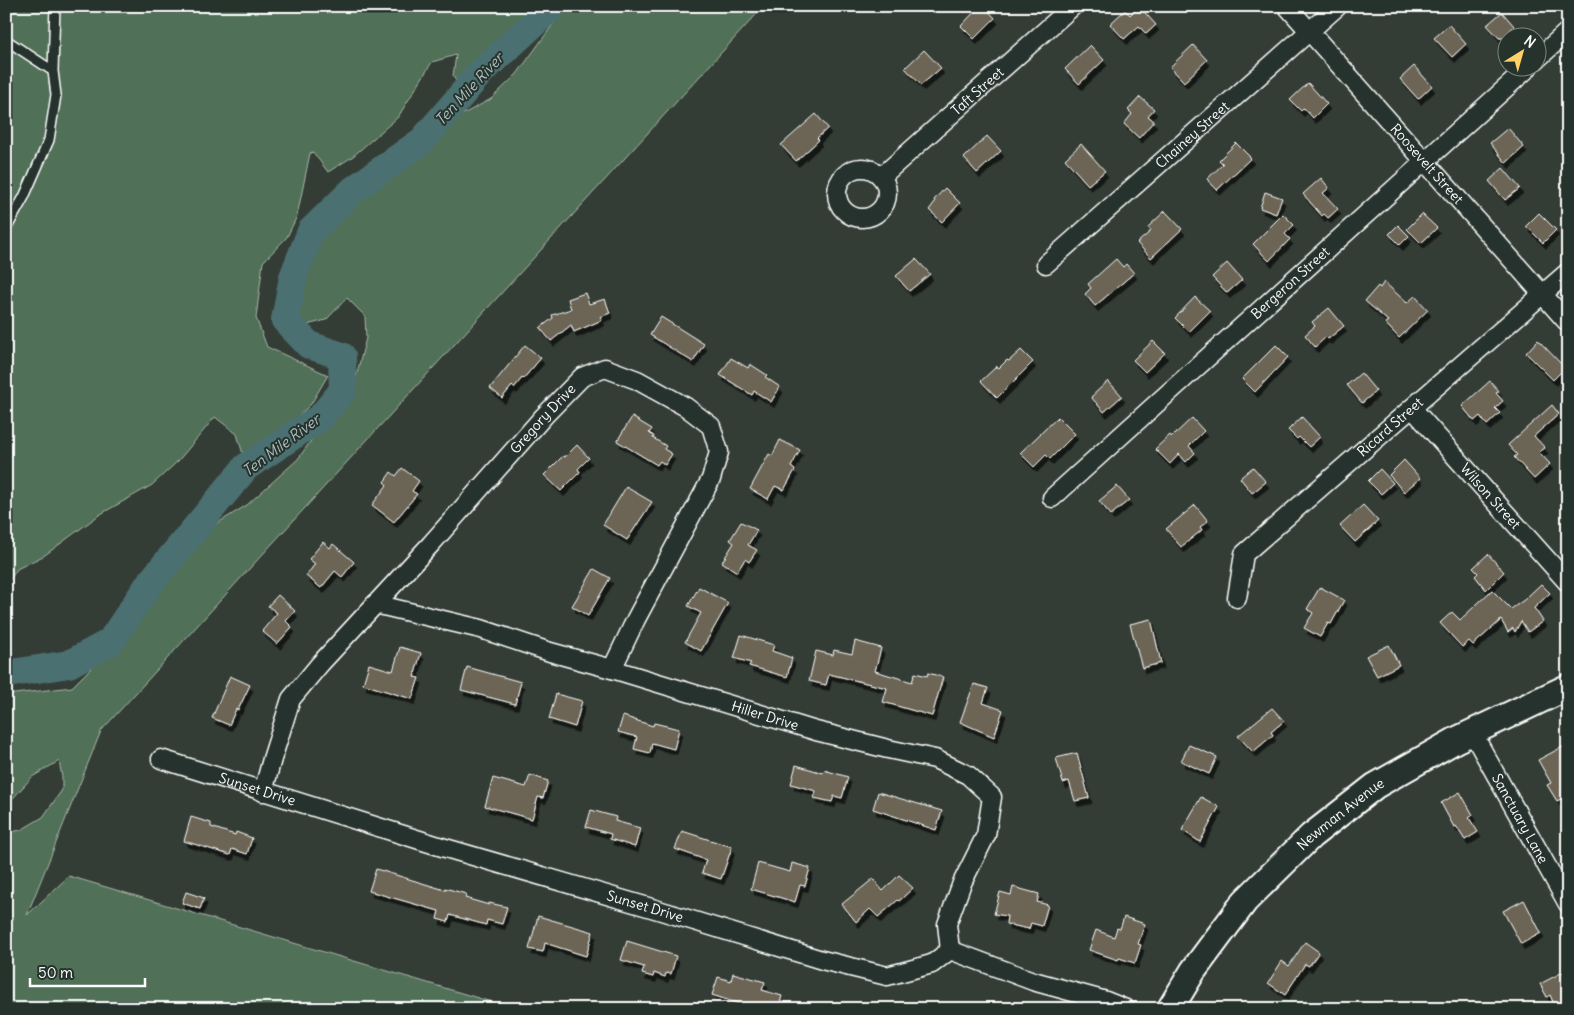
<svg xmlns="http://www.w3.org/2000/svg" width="1574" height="1015" font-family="Delius,sans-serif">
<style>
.green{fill:#516f58;stroke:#a8b7ac}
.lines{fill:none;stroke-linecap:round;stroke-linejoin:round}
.river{stroke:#4c6f72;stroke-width:28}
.building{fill:#6c6554;stroke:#fff;filter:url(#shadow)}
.service-casing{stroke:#fff;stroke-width:12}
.minor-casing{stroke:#fff;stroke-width:21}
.secondary-casing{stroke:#fff;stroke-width:29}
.service{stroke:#26332d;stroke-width:9}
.minor{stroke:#26332d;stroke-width:18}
.secondary{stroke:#26332d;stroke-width:25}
.labels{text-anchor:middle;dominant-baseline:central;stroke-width:4;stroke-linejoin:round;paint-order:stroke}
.street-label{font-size:14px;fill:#fff;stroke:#26332d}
.water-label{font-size:15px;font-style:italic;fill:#aebec0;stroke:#26332d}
</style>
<defs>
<filter id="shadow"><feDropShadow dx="3" dy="5.5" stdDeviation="0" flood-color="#0009"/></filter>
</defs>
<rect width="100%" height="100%" fill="#343d35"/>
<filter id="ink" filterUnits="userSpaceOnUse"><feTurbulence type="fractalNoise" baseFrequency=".02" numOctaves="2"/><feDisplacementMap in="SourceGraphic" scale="10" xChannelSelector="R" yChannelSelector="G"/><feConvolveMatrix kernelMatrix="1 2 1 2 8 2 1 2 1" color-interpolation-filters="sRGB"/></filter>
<g filter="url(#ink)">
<path class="green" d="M 6,6 L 533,6 L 527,18 L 477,79 L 456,81 L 453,76 L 456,55 L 432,62 L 398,117 L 352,157 L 328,172 L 313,152 L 310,153 L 297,216 L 287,237 L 263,262 L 256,318 L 267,347 L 328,375 L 311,404 L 267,446 L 245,461 L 237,434 L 215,417 L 178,461 L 152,485 L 99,515 L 45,555 L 17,569 L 6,586 Z
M 563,6 L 764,6 L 101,731 L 27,915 L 69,876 L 515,1009 L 6,1009 L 6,833 L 21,830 L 43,817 L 62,790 L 62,777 L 59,761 L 32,777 L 6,806 L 6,695 L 72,687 L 132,627 L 195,537 L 247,505 L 298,459 L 356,377 L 366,338 L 365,316 L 347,298 L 326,320 L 303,326 L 295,325 L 287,300 L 296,269 L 314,240 L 412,153 L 458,117 L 491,99 L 517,74 L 562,12 Z"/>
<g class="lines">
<path class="river" d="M 6,674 L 69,664 L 110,642 L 149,584 L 246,467 L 321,417 L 343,390 L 342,356 L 309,345 L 285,320 L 293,277 L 311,231 L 353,190 L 422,141 L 481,72 L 553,6"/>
</g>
<path class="building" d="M 980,6 L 984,6 L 995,18 L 974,39 L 961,26 Z
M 1139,6 L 1156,25 L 1146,34 L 1139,26 L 1124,39 L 1110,24 L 1125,10 L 1130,15 Z
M 1502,12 L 1514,26 L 1510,30 L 1516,38 L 1499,38 L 1487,25 Z
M 1449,25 L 1466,44 L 1452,57 L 1434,38 Z
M 1090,45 L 1104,60 L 1079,84 L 1065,69 Z
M 1193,45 L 1207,60 L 1184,82 L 1170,67 Z
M 924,50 L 941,68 L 921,85 L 905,68 Z
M 1414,66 L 1432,86 L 1418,99 L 1400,79 Z
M 1308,83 L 1327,104 L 1313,118 L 1304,108 L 1301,111 L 1290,100 Z
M 1140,97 L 1154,109 L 1148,116 L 1154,121 L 1139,138 L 1124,124 L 1132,114 L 1128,110 Z
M 816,114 L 828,128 L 817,138 L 819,140 L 796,161 L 781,145 Z
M 1508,128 L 1524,147 L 1506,163 L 1490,143 Z
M 987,136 L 1001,151 L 977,173 L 964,158 Z
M 1236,143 L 1251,158 L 1217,190 L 1207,179 L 1223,164 L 1219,160 Z
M 1081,144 L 1105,171 L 1088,185 L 1065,159 Z
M 1503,168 L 1520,188 L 1505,200 L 1489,181 Z
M 1321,178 L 1329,188 L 1323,193 L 1338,209 L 1328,218 L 1324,214 L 1322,216 L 1303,194 Z
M 945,188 L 960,203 L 942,222 L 929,210 L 935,202 L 934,200 Z
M 1265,192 L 1282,198 L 1276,214 L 1260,208 Z
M 1165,211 L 1182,229 L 1151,258 L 1137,243 L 1151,231 L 1148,227 Z
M 1539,213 L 1556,230 L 1543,243 L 1526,226 Z
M 1283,214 L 1294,225 L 1285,234 L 1290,239 L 1269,261 L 1253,244 Z
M 1422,214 L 1437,228 L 1421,243 L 1407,229 Z
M 1398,225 L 1409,236 L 1400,245 L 1389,234 Z
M 916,259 L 930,274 L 909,291 L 896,276 Z
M 1116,259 L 1123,267 L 1126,264 L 1134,273 L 1095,306 L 1085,294 L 1091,288 L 1088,284 Z
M 1227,263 L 1242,280 L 1227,293 L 1212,277 Z
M 1384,282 L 1407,303 L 1415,296 L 1428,310 L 1399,338 L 1385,323 L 1388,321 L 1365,301 L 1378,286 L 1380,288 Z
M 585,293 L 589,304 L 605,299 L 610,313 L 600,317 L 602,320 L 574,332 L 571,325 L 551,341 L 540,328 L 553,318 L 552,315 L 571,309 L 568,299 Z
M 1195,297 L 1210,311 L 1189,332 L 1175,318 Z
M 1329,308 L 1344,326 L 1328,339 L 1326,337 L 1315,347 L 1305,335 L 1315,326 L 1312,322 Z
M 661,317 L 704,344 L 693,362 L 650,335 Z
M 1538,340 L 1565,368 L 1553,380 L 1526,353 Z
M 1153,341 L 1165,353 L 1145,372 L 1133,360 Z
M 525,345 L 541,358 L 523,379 L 522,378 L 514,388 L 512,386 L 502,398 L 490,388 Z
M 1276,345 L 1288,357 L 1255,392 L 1242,379 Z
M 1021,350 L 1033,362 L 997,398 L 981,381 L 997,366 L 999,368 L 1007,360 L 1009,361 Z
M 731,358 L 748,368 L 750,364 L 767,375 L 765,377 L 780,387 L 771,402 L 754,391 L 752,395 L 720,375 Z
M 1361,373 L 1376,391 L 1362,403 L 1347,385 Z
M 1108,381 L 1122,396 L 1104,412 L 1091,397 Z
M 1490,381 L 1499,391 L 1496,393 L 1503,401 L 1495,408 L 1500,413 L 1487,425 L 1480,416 L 1474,421 L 1462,406 Z
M 1552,405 L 1559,414 L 1534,436 L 1545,448 L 1539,452 L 1550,464 L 1534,479 L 1514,457 L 1517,455 L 1508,445 Z
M 632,417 L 652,429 L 649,433 L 654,436 L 653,438 L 666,446 L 664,449 L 672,454 L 665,465 L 660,461 L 657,465 L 617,441 Z
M 1058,417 L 1075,434 L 1050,459 L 1046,455 L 1034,467 L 1020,453 Z
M 1302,417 L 1320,437 L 1309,447 L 1299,437 L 1297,439 L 1288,430 Z
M 1192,418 L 1204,431 L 1189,446 L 1195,453 L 1186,462 L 1179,454 L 1170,464 L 1155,449 L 1170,435 L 1172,437 Z
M 780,440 L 800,450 L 791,467 L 795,470 L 784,490 L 775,486 L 768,499 L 750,489 L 769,454 L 772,456 Z
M 577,445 L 589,458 L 578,469 L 580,472 L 561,491 L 544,475 L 563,456 L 565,457 Z
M 1404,460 L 1420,478 L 1404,492 L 1389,475 Z
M 1253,467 L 1266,482 L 1252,493 L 1240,478 Z
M 402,468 L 419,481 L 412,491 L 417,494 L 394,522 L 372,505 L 387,485 L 384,482 L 391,472 L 396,476 Z
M 1380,469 L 1393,483 L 1381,494 L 1368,481 Z
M 1117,486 L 1129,500 L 1111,515 L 1099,501 Z
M 626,487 L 652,502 L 627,540 L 603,525 Z
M 1195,505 L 1208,521 L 1200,527 L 1202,530 L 1181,547 L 1166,529 Z
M 1363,505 L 1378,521 L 1355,542 L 1340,526 Z
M 741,522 L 757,530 L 748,545 L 757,550 L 749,562 L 745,559 L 737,572 L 722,562 L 734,543 L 730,540 Z
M 323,542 L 330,548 L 333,544 L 354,562 L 342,577 L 335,571 L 321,588 L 306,576 L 315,564 L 309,559 Z
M 1488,554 L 1504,572 L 1486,590 L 1475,576 L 1478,573 L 1473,568 Z
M 594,569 L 610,578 L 588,616 L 572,606 Z
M 1541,584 L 1550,593 L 1534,608 L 1543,621 L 1528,632 L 1521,621 L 1515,632 L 1513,628 L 1508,632 L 1501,620 L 1473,645 L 1469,641 L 1462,647 L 1440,623 L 1452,612 L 1460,620 L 1492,590 L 1511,609 L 1524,600 Z
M 699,587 L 728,603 L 701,651 L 685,642 L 701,613 L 688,606 Z
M 1320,587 L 1344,600 L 1331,624 L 1328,623 L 1320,637 L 1304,628 L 1313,613 L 1307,609 Z
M 278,595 L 295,611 L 286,621 L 292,627 L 277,644 L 262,631 L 277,613 L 268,606 Z
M 1151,619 L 1161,663 L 1142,668 L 1130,624 Z
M 741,635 L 774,645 L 772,651 L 792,658 L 787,677 L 749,666 L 751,663 L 734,658 Z
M 855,641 L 881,648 L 875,671 L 912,682 L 915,673 L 927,676 L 928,673 L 943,677 L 932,716 L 883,702 L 887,688 L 829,674 L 826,685 L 809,681 L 816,651 L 833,655 L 834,650 L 852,654 Z
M 1389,645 L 1399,665 L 1377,676 L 1366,656 Z
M 400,647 L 421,653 L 414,677 L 419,678 L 412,699 L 363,684 L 369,664 L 393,671 Z
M 467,667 L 521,682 L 515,704 L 461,690 Z
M 230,676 L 250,685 L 238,710 L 236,709 L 229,725 L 212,718 Z
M 974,684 L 988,688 L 983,703 L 1003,710 L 994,737 L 960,722 Z
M 556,694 L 582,701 L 575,727 L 549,719 Z
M 1272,708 L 1284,721 L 1271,732 L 1273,735 L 1253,752 L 1238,736 Z
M 623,716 L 653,726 L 654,723 L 679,729 L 674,749 L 652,743 L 650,753 L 634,749 L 637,737 L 618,732 Z
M 1568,744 L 1568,795 L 1557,801 L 1547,785 L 1551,783 L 1538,760 Z
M 1189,745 L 1217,757 L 1209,774 L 1181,761 Z
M 1077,753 L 1089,798 L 1075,801 L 1069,781 L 1063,783 L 1056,758 Z
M 796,765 L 823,773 L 824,770 L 848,777 L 842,798 L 834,796 L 832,802 L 814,798 L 816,791 L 791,784 Z
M 530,775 L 548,781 L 543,798 L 538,797 L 532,819 L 485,806 L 493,778 L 526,787 Z
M 878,792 L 942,811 L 936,830 L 873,809 Z
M 1460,792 L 1473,815 L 1469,818 L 1478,832 L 1465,840 L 1456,826 L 1454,827 L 1441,803 Z
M 1201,797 L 1219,807 L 1200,842 L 1182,830 Z
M 591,810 L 616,817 L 615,821 L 640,828 L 635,847 L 610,839 L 611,834 L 586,827 Z
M 191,817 L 211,823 L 211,827 L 235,835 L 236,832 L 252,838 L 247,854 L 232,849 L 230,855 L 184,841 Z
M 682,831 L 732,847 L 721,879 L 702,873 L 706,860 L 675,849 Z
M 758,863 L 790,872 L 792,863 L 810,868 L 805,886 L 800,885 L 795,902 L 751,889 Z
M 376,869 L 445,890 L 445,888 L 466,894 L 465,898 L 489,905 L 489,903 L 507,907 L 502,924 L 487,920 L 486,925 L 450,915 L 448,922 L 437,919 L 439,911 L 369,891 Z
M 899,875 L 913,888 L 899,901 L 898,900 L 878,917 L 870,909 L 856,922 L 842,904 L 873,879 L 883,891 Z
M 1013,887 L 1039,894 L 1037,902 L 1048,905 L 1042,926 L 1031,923 L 1029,929 L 1006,924 L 1007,916 L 994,914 L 1000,892 L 1011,895 Z
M 186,892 L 204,898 L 200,909 L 182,903 Z
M 1524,900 L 1541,933 L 1521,944 L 1503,911 Z
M 538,916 L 593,932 L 586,956 L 545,943 L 543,952 L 529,949 Z
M 1124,917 L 1145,924 L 1138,944 L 1141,945 L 1135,963 L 1119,958 L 1118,960 L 1089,950 L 1096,930 L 1114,937 L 1117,928 L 1120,929 Z
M 627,941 L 676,956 L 671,974 L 666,973 L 665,977 L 654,973 L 653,977 L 642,974 L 644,967 L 621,960 Z
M 1305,942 L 1319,952 L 1309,966 L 1305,964 L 1285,995 L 1268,983 L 1282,961 L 1289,966 Z
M 1563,972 L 1568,981 L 1568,1009 L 1556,1009 L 1550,995 L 1547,997 L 1540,984 Z
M 733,973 L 765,982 L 762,990 L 782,996 L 778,1009 L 745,1009 L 746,1006 L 712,995 L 718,977 L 731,981 Z"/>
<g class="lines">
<g class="service-casing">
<path id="service" d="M 6,40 L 53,71
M 6,229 L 24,197 L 49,140 L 56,95 L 53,71 L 55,6"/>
</g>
<g class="minor-casing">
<g id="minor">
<path id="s1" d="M 1287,6 L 1568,323"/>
<path d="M 1536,60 L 1568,31"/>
<circle cx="862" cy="193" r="25"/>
<path id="s2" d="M 881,177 L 1073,6"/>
<path id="s3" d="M 1046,264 L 1338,6"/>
<path id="s4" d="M 1412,408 L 1568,583"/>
<path id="s5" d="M 1052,498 L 1528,68"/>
<path id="s6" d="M 1237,598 L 1244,554 L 1568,272"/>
<path id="s7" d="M 375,604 L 481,629 L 550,652 L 612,669 L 816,731 L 888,749 L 935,759 L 968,775 L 992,797 L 986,835 L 962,883 L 947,924 L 950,950"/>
<path id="s8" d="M 1472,732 L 1568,904"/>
<path id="s9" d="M 161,759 L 442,847 L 655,909 L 822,960 L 887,976 L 932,964 L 950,950 L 1033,981 L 1106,1001 L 1126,1009"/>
<path id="s10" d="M 263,792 L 272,759 L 291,699 L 320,664 L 431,544 L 544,416 L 582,377 L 605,368 L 637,380 L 686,407 L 711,426 L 719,452 L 711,479 L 636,619 L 612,669"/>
</g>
</g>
<g class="secondary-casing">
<g id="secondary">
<path id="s11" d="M 1170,1009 L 1193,971 L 1245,901 L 1311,836 L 1375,786 L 1456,740 L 1568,687"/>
</g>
</g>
<use href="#service" class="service"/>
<use href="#minor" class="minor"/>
<use href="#secondary" class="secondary"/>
</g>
</g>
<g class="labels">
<g class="street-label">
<text stroke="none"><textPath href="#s2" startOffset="129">Taft Street</textPath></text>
<text stroke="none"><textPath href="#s3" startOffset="195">Chainey Street</textPath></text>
<text stroke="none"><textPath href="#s1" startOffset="211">Roosevelt Street</textPath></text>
<text stroke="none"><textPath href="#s5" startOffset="321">Bergeron Street</textPath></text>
<text stroke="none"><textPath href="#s10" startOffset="474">Gregory Drive</textPath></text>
<text stroke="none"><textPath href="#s6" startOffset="238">Ricard Street</textPath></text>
<text stroke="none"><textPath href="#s4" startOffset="118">Wilson Street</textPath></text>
<text stroke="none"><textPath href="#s7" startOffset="406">Hiller Drive</textPath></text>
<text stroke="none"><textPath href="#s9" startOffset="101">Sunset Drive</textPath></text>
<text stroke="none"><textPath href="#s11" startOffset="261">Newman Avenue</textPath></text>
<text stroke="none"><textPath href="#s8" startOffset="99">Sanctuary Lane</textPath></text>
<text stroke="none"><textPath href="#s9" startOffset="506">Sunset Drive</textPath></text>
</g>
<g class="water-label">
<text transform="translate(469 89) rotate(-47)">Ten Mile River</text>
<text transform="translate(281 445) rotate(-37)">Ten Mile River</text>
</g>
</g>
<rect width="1574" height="1015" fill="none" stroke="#26332d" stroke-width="25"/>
<rect x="12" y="12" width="1549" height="990" fill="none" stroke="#fff" stroke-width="2" filter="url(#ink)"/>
<g transform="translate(1522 52) rotate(37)"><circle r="24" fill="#26332d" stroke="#7d8581"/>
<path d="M0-4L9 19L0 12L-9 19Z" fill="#ffd166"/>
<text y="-8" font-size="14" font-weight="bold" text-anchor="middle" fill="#ffffff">N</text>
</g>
<path d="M30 978v8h115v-8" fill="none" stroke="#ffffff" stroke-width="2.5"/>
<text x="38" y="978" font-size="15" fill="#ffffff" stroke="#26332d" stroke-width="4" paint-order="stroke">50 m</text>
</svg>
